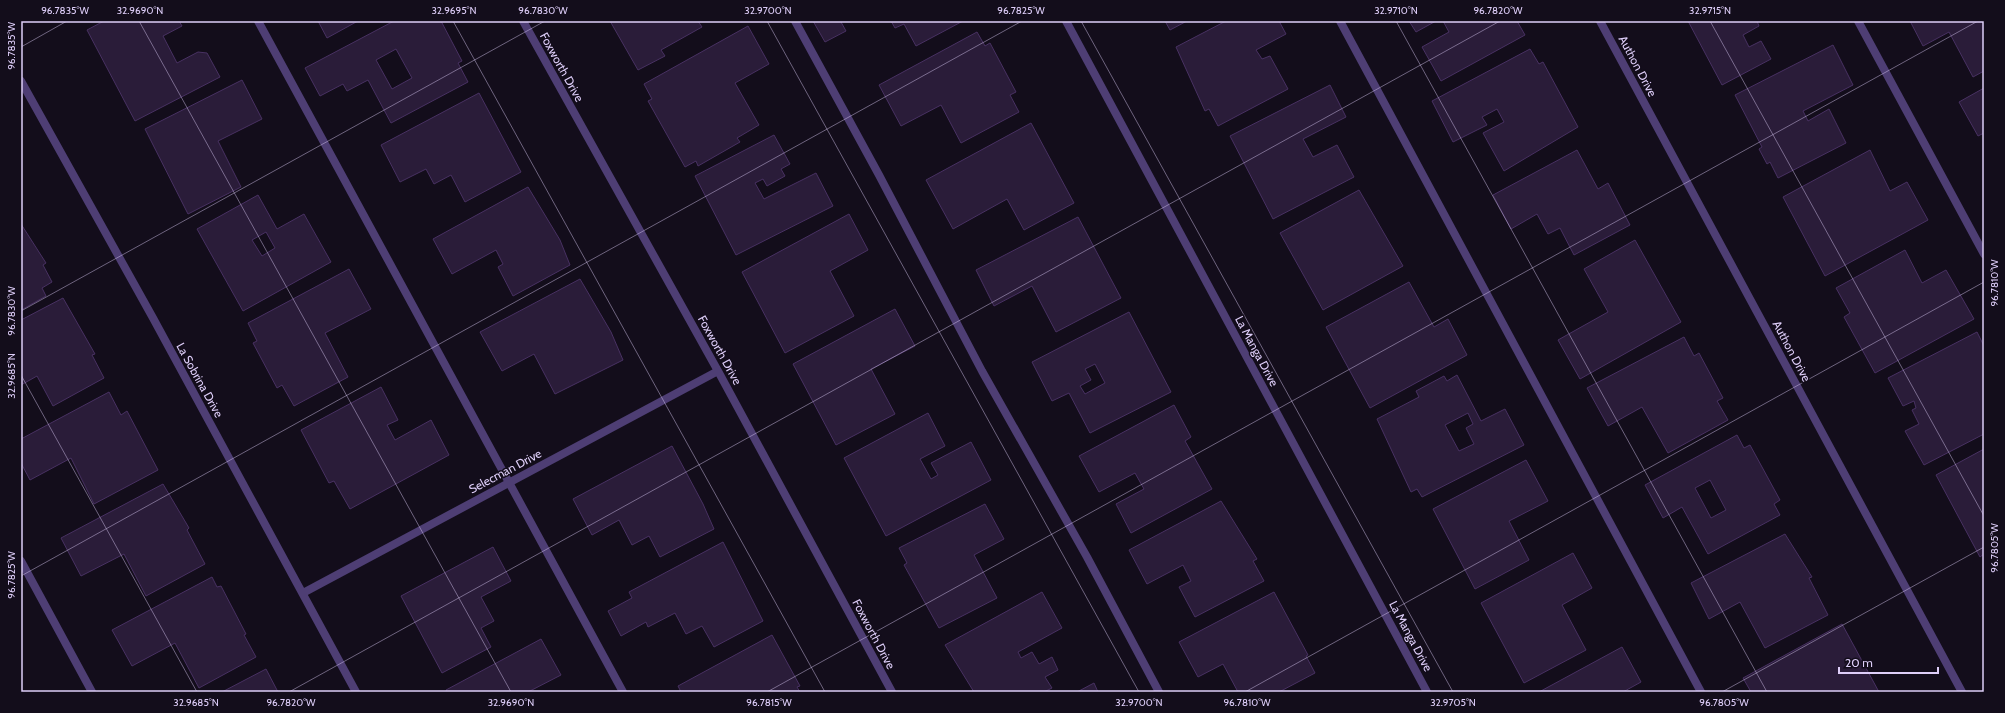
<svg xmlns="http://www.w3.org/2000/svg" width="2005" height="713" font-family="Cabin,sans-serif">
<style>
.building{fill:#2a1c39;stroke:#483162;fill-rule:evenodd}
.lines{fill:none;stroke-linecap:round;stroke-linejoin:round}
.service{stroke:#4e3e74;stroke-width:8}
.minor{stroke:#4e3e74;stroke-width:8}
.tertiary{stroke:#4e3e74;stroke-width:8}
.ticks{fill:none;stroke:#decef9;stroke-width:1;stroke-opacity:0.45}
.labels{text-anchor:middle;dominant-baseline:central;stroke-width:3;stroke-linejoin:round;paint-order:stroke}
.street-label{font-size:12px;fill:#decef9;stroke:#130d1b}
.neatline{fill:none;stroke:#decef9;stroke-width:1.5}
.ticks-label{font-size:10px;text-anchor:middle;fill:#decef9}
</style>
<rect width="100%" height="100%" fill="#130d1b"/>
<path class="building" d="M 104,21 L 179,21 L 182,26 L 163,36 L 177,63 L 198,52 L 207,53 L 220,77 L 135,121 L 87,30 Z
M 318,21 L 358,21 L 327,38 Z
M 394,21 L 441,21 L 462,61 L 458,63 L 468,82 L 391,123 L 368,80 L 347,91 L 343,84 L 320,96 L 305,68 ZM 396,49 L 412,78 L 392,89 L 376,60 Z
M 610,21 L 698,21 L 702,27 L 661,50 L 665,56 L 638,70 Z
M 813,21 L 844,21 L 841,22 L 846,31 L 825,42 Z
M 891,21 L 963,21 L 916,46 L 904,24 L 895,28 Z
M 1165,21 L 1187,21 L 1170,30 Z
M 1226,21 L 1279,21 L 1286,34 L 1256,50 L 1262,59 L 1270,56 L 1288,89 L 1218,126 L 1209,109 L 1205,111 L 1176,47 Z
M 1409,21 L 1436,21 L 1416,32 Z
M 1443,21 L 1517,21 L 1525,35 L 1441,81 L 1422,47 L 1449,32 Z
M 1688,21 L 1757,21 L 1759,26 L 1743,35 L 1749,47 L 1761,41 L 1771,59 L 1722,85 Z
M 1910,21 L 1984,21 L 1984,71 L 1973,77 L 1949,32 L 1923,46 Z
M 748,26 L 769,64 L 735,83 L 759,125 L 737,138 L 740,142 L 698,166 L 696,161 L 685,167 L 648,101 L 652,99 L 644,84 Z
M 977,32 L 985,46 L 990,43 L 1016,92 L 1010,95 L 1019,112 L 961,143 L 941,105 L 901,126 L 879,85 Z
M 1833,45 L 1853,85 L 1803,111 L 1808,121 L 1829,109 L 1846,143 L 1778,178 L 1770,162 L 1767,164 L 1759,149 L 1762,147 L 1735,95 Z
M 1530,49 L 1539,64 L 1543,62 L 1578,127 L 1504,171 L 1483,133 L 1504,122 L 1497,109 L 1482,117 L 1487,125 L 1453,142 L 1432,101 Z
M 242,80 L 262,119 L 218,141 L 241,187 L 188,214 L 145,129 Z
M 1330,85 L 1346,117 L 1303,139 L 1313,157 L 1337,145 L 1354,177 L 1273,219 L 1230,136 Z
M 1984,88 L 1984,133 L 1978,136 L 1959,102 Z
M 479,93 L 521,172 L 465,202 L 451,175 L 434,184 L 426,169 L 400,182 L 381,145 Z
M 1031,123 L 1074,203 L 1024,230 L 1007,199 L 953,229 L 926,180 Z
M 774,135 L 790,164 L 781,169 L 785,176 L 767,186 L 763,179 L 755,183 L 764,199 L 816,173 L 833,206 L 736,255 L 695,176 Z
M 1577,150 L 1598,189 L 1608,183 L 1630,225 L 1574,255 L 1560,228 L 1548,234 L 1537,214 L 1511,229 L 1493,195 Z
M 1870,150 L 1890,191 L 1907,182 L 1928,220 L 1825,276 L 1783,197 Z
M 528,187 L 560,240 L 570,265 L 513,296 L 498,267 L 503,264 L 496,250 L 452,274 L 433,239 Z
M 1359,190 L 1403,266 L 1323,310 L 1280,233 Z
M 258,195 L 277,229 L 304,214 L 331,262 L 243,311 L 197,229 ZM 266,232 L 275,248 L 262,256 L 252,240 Z
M 849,214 L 868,250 L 830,271 L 854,316 L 785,353 L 742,272 Z
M 1078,217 L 1121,298 L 1056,332 L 1032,286 L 994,306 L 976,270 Z
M 21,224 L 46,263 L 43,265 L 52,282 L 42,288 L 46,296 L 21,310 Z
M 1635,240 L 1681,322 L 1580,379 L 1558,340 L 1608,312 L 1584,269 Z
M 1905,250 L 1922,283 L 1946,270 L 1974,319 L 1875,373 L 1844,317 L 1850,313 L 1836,288 Z
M 349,269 L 371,309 L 325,333 L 348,377 L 294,406 L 282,385 L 277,388 L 253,343 L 257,341 L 248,323 Z
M 580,279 L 611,332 L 623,360 L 555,394 L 534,354 L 502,371 L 480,332 Z
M 1409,282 L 1434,327 L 1448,319 L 1467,355 L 1370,408 L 1326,327 Z
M 63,298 L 95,354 L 92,355 L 104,378 L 53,406 L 37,376 L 21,385 L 21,320 Z
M 895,309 L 915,346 L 871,369 L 895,414 L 836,445 L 793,364 Z
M 1129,312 L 1171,392 L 1090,433 L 1069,393 L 1052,401 L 1032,362 ZM 1095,364 L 1105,383 L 1085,394 L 1080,386 L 1091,380 L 1085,369 Z
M 1977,332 L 1984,346 L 1984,434 L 1924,465 L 1905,431 L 1919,424 L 1912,410 L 1916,408 L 1914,401 L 1903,406 L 1888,378 Z
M 1684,337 L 1694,356 L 1699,353 L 1723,398 L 1717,401 L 1728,420 L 1668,453 L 1642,407 L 1608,426 L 1587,388 Z
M 1457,375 L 1481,421 L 1505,409 L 1524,445 L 1422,497 L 1417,489 L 1411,492 L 1377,419 L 1419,397 L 1416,391 L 1444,376 L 1447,381 ZM 1468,413 L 1473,424 L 1466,428 L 1474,444 L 1459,451 L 1445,425 Z
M 381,387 L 398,420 L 387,425 L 395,440 L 431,420 L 449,455 L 350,509 L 334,481 L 329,483 L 301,430 Z
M 109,392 L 121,415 L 127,411 L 158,470 L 94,504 L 71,458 L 30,480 L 21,463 L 21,439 Z
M 1174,405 L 1191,437 L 1185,441 L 1212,489 L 1131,533 L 1116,504 L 1144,489 L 1135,473 L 1099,492 L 1079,456 Z
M 928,413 L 945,446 L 920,459 L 931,479 L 938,475 L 931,463 L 971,442 L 991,480 L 886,536 L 844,458 Z
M 1737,435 L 1744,448 L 1750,445 L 1780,500 L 1774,504 L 1780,515 L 1708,554 L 1682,507 L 1663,518 L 1645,485 ZM 1710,480 L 1726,510 L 1711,518 L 1695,488 Z
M 672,446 L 703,504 L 714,529 L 660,557 L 649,536 L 632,545 L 619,520 L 592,535 L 573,499 Z
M 1984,449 L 1984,554 L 1980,557 L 1936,475 Z
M 1526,460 L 1548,501 L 1509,521 L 1529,560 L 1475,589 L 1433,509 Z
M 163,484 L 189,528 L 187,530 L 205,564 L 146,596 L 124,554 L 81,576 L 61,538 Z
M 1221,501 L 1257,559 L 1253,561 L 1264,581 L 1195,617 L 1179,587 L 1191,581 L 1183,565 L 1147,584 L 1129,550 Z
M 985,504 L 1004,539 L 974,555 L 997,598 L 939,628 L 904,565 L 907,563 L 899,548 Z
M 1785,534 L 1812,577 L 1809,578 L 1828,615 L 1765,648 L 1740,602 L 1709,619 L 1691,583 Z
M 723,542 L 763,621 L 714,647 L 702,626 L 686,634 L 675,613 L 648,627 L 646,622 L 621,636 L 608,611 L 632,598 L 629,592 Z
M 493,547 L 511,581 L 481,597 L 494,621 L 481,628 L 491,647 L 442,673 L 401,596 Z
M 1573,553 L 1592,588 L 1562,605 L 1586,650 L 1524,683 L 1481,603 Z
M 212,577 L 217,587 L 221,586 L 246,634 L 244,635 L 256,657 L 199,688 L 175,643 L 132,666 L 112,630 Z
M 1042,592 L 1062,628 L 1018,652 L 1021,658 L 1032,652 L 1039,664 L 1052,657 L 1058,670 L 1045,677 L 1052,688 L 1044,692 L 974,692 L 945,645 Z
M 1274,592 L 1308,655 L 1306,656 L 1315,673 L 1279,692 L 1238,692 L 1223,664 L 1198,677 L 1179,642 Z
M 1842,624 L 1879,692 L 1751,692 L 1743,678 Z
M 772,635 L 800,686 L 797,687 L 800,692 L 681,692 L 678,686 Z
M 541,639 L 561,675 L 528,692 L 447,692 L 446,690 Z
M 1622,647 L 1641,682 L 1623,692 L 1539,692 Z
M 266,669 L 278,692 L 222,692 Z
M 1094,683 L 1098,692 L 1077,692 Z"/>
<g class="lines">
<path class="service" d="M 258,21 L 623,692
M 795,21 L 879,175 L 982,371 L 1087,557 L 1159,692
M 1340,21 L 1701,692
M 1858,21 L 1984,254
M 21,561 L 92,692"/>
<path class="minor" d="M 523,21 L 718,371 L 892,692
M 1600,21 L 1962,692
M 21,81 L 153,318 L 356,692
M 303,593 L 718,371"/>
<path class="tertiary" d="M 1066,21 L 1427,692"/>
</g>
<path class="ticks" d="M 139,21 L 511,692M 453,21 L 825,692M 767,21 L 1139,692M 1081,21 L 1453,692M 1396,21 L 1767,692M 1710,21 L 1984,516M 21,47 L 67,21M 21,311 L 545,21M 21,375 L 197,692M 21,576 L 1022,21M 289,692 L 1500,21M 767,692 L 1978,21M 1245,692 L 1984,282M 1722,692 L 1984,547"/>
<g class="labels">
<g class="street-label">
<text transform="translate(1638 66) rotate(62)">Authon Drive</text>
<text transform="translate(562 67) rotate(61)">Foxworth Drive</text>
<text transform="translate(720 350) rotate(61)">Foxworth Drive</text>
<text transform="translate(1257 351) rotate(62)">La Manga Drive</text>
<text transform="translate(1792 351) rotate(62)">Authon Drive</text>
<text transform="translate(200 380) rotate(61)">La Sobrina Drive</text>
<text transform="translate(505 471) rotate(-28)">Selecman Drive</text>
<text transform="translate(874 634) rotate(62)">Foxworth Drive</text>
<text transform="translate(1411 636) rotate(62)">La Manga Drive</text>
</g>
</g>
<rect width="2005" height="713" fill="none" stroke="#130d1b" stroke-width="44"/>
<path d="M1839 667v6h99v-6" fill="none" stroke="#decef9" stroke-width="2"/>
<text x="1845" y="667" font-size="12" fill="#decef9" stroke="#130d1b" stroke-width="3" paint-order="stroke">20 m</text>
<rect x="22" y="22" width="1961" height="669" class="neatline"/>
<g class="ticks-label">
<text x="65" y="14">96.7835°W</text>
<text x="140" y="14">32.9690°N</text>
<text x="454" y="14">32.9695°N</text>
<text x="543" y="14">96.7830°W</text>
<text x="768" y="14">32.9700°N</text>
<text x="1021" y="14">96.7825°W</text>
<text x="1396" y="14">32.9710°N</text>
<text x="1498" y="14">96.7820°W</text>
<text x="1710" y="14">32.9715°N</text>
<text transform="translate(11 46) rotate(-90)" y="4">96.7835°W</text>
<text transform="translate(1994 283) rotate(-90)" y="4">96.7810°W</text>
<text transform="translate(11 311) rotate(-90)" y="4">96.7830°W</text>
<text transform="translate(11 376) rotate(-90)" y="4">32.9685°N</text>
<text transform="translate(1994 548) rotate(-90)" y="4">96.7805°W</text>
<text transform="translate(11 575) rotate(-90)" y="4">96.7825°W</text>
<text x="196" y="706">32.9685°N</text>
<text x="291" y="706">96.7820°W</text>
<text x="511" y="706">32.9690°N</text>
<text x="769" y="706">96.7815°W</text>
<text x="1139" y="706">32.9700°N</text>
<text x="1247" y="706">96.7810°W</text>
<text x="1453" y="706">32.9705°N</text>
<text x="1724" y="706">96.7805°W</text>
</g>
</svg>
